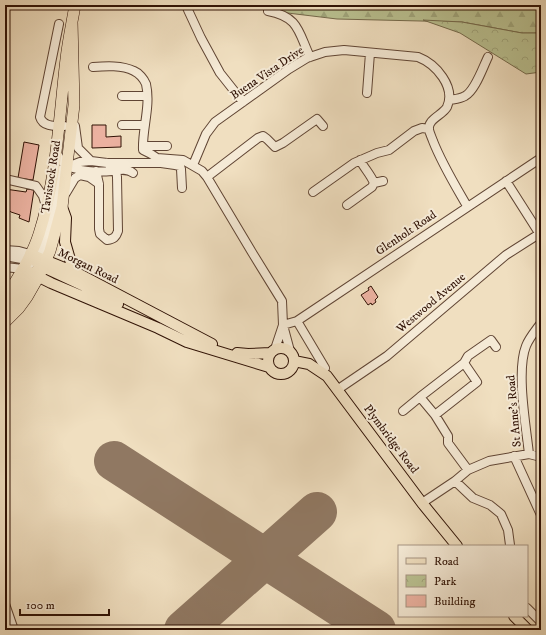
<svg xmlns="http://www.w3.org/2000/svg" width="546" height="635" font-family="'IM FELL DW Pica',serif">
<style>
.forest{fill:url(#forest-firs);stroke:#756a4c}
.park{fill:url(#park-crowns);stroke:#756a4c}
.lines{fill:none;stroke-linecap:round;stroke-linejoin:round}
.runway{stroke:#907862;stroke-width:40}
.building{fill:#ebb1a0;stroke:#301205}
.minor-casing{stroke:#604534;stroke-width:10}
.major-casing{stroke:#301205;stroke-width:12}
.highway-casing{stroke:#301205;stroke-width:12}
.minor{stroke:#f5ead6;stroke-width:8}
.major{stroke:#f0dfc0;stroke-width:10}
.highway{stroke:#f0dfc0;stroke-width:11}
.labels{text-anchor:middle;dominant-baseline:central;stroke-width:4;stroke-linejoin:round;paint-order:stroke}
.street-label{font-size:12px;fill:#301205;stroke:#f5ead6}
</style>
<defs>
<pattern id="forest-firs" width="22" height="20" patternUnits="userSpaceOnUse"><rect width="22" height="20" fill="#bac292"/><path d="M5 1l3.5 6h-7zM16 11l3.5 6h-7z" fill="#a0a67c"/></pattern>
<pattern id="park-crowns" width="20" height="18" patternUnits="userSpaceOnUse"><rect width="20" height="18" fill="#bac292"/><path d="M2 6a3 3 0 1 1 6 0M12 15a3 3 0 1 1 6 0" fill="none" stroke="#a0a67c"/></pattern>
</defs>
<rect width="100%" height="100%" fill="#f0dfc0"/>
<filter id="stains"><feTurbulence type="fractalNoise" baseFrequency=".005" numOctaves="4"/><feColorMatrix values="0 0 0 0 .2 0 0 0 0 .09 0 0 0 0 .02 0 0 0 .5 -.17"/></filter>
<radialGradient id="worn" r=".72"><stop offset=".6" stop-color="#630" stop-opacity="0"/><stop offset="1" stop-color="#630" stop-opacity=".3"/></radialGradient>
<path class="forest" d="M 271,5 L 541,5 L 541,33 L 522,33 L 462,22 L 337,19 L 271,11 Z"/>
<path class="park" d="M 423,20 L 462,22 L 522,33 L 541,33 L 541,72 L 526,74 L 460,33 Z"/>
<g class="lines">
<path class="runway" d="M 114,461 L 376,630
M 184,630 L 317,512"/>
</g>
<path class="building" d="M 92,125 L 106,125 L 106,137 L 121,136 L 121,147 L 92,148 Z
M 24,142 L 39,145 L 33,180 L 18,178 Z
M 5,189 L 26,192 L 27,189 L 34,190 L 29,222 L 19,218 L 20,215 L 11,212 L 5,207 Z
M 371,286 L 378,297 L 375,300 L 376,302 L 372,305 L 371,303 L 368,305 L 361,295 L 369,290 L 368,288 Z"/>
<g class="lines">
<g class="minor-casing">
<path id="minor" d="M 186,5 L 188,10 L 201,38 L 220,73 L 243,102
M 268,11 C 299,17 298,31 310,57
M 59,24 L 40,117 C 43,127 55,126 64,126
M 93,67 C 106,66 122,65 134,71 C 139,73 144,79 146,84 C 151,106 142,129 143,150 L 151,154 L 157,158 L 183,160 L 202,171 L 207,177 L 253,254 L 282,301 L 283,325 L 290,351
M 367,93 L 370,53
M 122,96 L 146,96
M 449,100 C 455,99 460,99 465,96 C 475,91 483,67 488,57
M 122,125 L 145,125
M 75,126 L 78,148 L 91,161
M 143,146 L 167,146
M 56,151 C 58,156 61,161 65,164 C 75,172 100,172 112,171 C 119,170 127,168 133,173
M 360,160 C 364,168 371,175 374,183
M 193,165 L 206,134 L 215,122 L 289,69 L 307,58 L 325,52 L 344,50 L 418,57 C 436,64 456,87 447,107 C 443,115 427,119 429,130 C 430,134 432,138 433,141 C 442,164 455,185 467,206
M 96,171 L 99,184 L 99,229 L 100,234 L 107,240 C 114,239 116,237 118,231 L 117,177 L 116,170 L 107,163
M 207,177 L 258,138 L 263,136 L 267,139 L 275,147 L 283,143 L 317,119 L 323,126
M 5,179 L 36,186 L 43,196 L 46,206
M 506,181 L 541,236
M 55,185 L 62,169 L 80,162 L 91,161 L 107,163 L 161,163 L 175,165 L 180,166 L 181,169 L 182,188
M 313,192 L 354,163 L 377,153 L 389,150 L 414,131 L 422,128 L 429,129
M 66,193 L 75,178 L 80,175 L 89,177 L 99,184
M 347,205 L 372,187 L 374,183 L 383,181
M 5,250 L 19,251 L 30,254
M 5,256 L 27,260 L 31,263
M 5,267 L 23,269 L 35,261 L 42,250 L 61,183
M 297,321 L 325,368
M 283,325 L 297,321 L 541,158
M 275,349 L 283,325
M 464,363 L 468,356 L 491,340 L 496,347
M 337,390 L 387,356 L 506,255 L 539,234
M 403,411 L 420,397
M 435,415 L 477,382 L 464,363 L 420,397 L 435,415 L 448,436 L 448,443 L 468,470
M 529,454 C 526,426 516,371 526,346 C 529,338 536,330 541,323
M 514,456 L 541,515
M 455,481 L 473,498 L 490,505 L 501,514 L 508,530 L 510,545
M 422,503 L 455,481 L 468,470 L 489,461 L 529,454 L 541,457
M 5,604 L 14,630
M 527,608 L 541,622"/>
</g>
<g class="major-casing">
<path id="major" d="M 62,207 L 66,218 L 65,242 L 71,263 L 78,273
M 30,254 L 79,274 L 212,344
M 36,262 L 43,267 L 84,286 L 118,304
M 23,269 L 51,283 L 158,328 L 187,342 L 269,367
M 5,312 C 17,300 23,278 37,270
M268 361a13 13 0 1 1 26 0a13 13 0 1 1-26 0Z
M 237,353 L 248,354 L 270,353
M 294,361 L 309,364 L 327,376 L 422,503 L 457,546
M 514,616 L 528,630"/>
</g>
<g class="highway-casing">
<path id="highway" d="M 5,298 C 18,278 32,256 39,234 C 57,178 59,117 66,59 C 68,41 72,23 75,5
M 5,322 L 19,308 L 27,297 L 39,276 L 50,251 L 62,207 L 74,105 L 72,21"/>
</g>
<use href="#minor" class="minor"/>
<use href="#major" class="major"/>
<use href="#highway" class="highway"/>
</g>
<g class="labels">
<g class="street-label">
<text transform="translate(267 73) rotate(-34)">Buena Vista Drive</text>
<text transform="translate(51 177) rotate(-81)">Tavistock Road</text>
<text transform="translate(406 233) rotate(-34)">Glenholt Road</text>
<text transform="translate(88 266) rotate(26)">Morgan Road</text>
<text transform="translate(431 303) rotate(-40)">Westwood Avenue</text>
<text transform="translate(514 411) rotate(-95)">St Anne's Road</text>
<text transform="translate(391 439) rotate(53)">Plymbridge Road</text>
</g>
</g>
<rect width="546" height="635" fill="none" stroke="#f0dfc0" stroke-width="20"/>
<rect x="6" y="6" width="534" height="623" fill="none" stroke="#301205" stroke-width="2"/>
<rect x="10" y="10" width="526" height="615" fill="none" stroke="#301205"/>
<rect x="398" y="545" width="130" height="72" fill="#f5ead6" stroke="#a69482"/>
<rect x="406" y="558" width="20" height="6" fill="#f0dfc0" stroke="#a69482"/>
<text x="434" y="565" font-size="12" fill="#301205">Road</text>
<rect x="406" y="575" width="20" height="12" fill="url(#park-crowns)" stroke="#a69482"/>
<text x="434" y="585" font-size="12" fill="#301205">Park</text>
<rect x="406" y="595" width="20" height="12" fill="#ebb1a0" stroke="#a69482"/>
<text x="434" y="605" font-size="12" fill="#301205">Building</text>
<path d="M20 609v6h89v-6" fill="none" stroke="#301205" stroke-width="2"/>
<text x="26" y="609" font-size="12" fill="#301205" stroke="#f5ead6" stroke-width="3" paint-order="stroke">100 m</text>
<rect width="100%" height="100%" filter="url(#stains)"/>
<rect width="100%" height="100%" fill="url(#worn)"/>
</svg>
